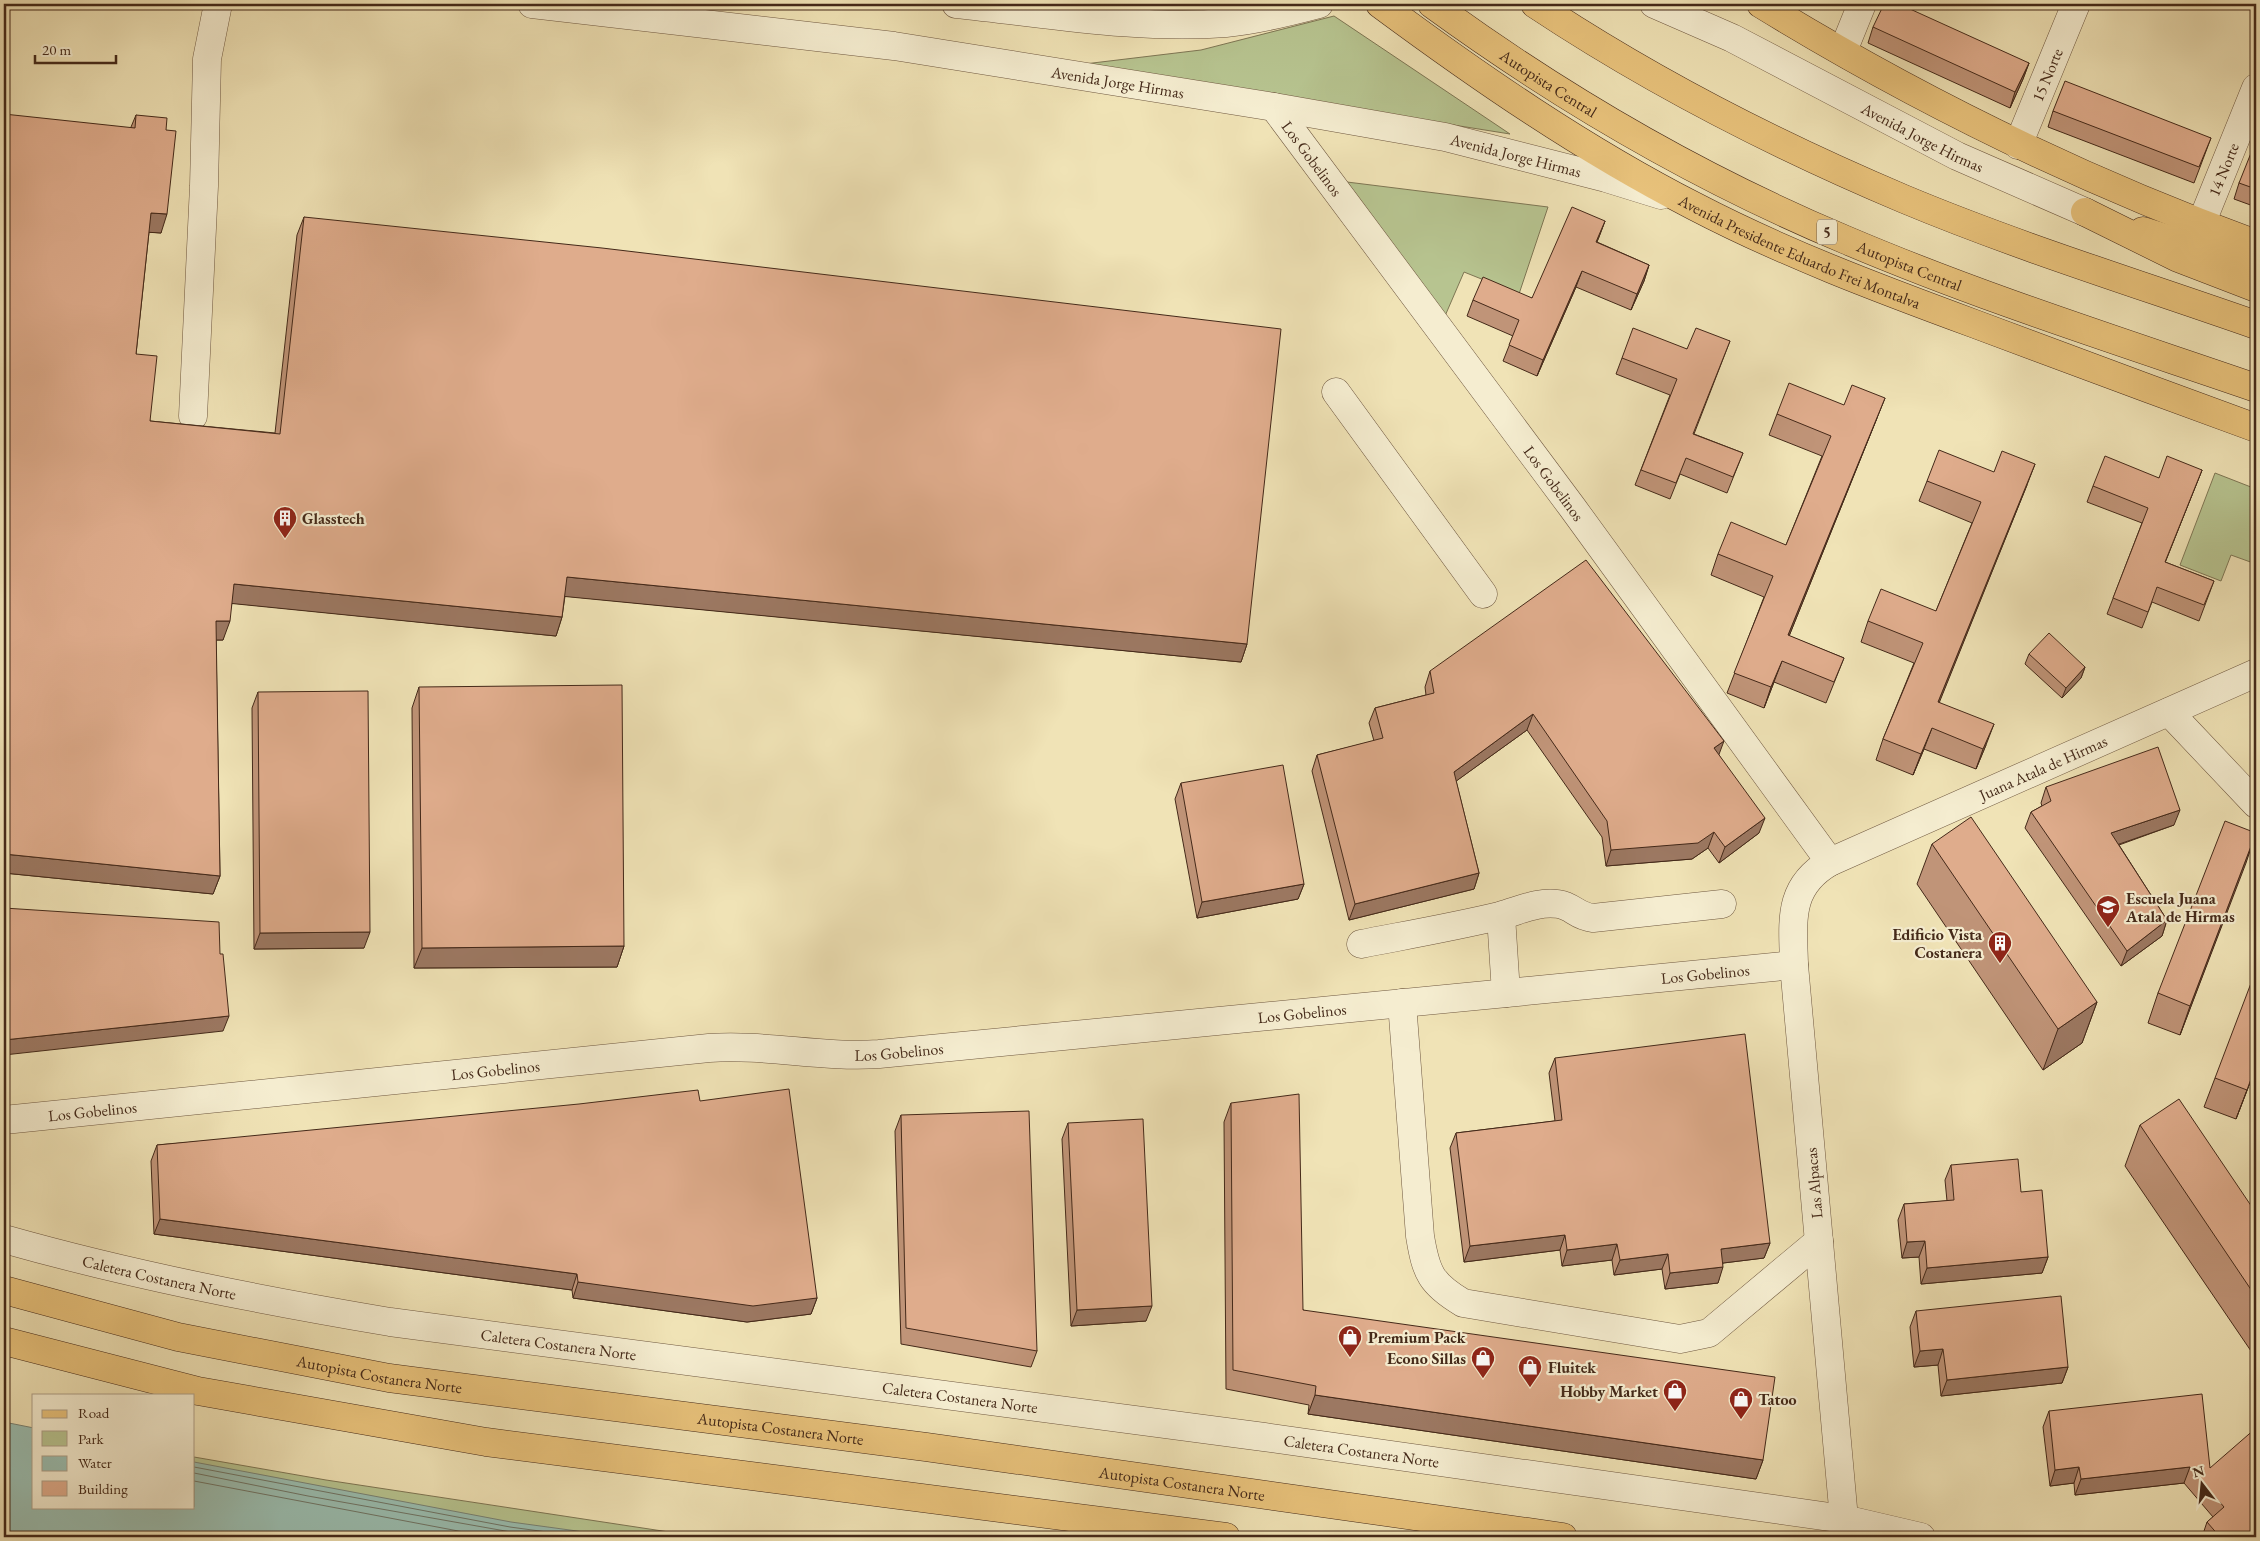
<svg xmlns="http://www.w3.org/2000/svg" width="2260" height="1541" font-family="'EB Garamond',serif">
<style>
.green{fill:#b7c490;stroke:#7e7654}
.water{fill:#9abeb1;stroke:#788274}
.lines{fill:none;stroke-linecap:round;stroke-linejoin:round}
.shore{stroke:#6f7465;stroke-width:1}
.minor-casing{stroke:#6f5840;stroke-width:29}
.major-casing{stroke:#442919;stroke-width:29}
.highway-casing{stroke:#442919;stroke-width:29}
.minor{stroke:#f5edd0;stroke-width:28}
.major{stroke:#e8c27b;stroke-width:28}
.highway{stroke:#e8c27b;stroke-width:28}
.wall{fill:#c09478;stroke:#442919}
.shaded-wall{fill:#9c7862;stroke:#442919}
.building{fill:#dfac8c;stroke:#442919}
.labels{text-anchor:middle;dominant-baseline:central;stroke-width:4.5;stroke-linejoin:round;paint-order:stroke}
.shield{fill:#f5edd0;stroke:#796450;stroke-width:1}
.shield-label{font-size:15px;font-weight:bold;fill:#442919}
.street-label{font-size:16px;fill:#442919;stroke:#f5edd0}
.poi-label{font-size:16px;font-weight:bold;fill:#442919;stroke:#f5edd0;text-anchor:start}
</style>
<rect width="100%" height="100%" fill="#f0e3b6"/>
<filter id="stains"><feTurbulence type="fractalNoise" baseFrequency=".004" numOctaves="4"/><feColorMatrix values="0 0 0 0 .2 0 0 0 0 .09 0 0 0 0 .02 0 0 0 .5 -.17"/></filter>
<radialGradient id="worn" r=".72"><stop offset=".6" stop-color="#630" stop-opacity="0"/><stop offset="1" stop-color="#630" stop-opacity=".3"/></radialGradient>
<path class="green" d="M 1108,4 L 1249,4 L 1199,12 L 1102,6 Z
M 1334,16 L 1510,134 L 1076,65 L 1201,50 Z
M 1347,182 L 1548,207 L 1519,294 L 1464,272 L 1445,316 Z
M 2215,473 L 2256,489 L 2256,564 L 2231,555 L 2221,581 L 2180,565 Z
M 4,1424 L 34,1507 L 194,1507 L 194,1457 L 326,1480 L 702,1537 L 4,1537 Z"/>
<path class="water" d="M 4,1422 L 34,1428 L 34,1507 L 194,1507 L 194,1462 L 511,1522 L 621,1537 L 4,1537 Z"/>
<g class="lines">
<path class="shore" d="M 194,1467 L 510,1527 L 584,1537
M 194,1473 L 308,1496 L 539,1537
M 194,1481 L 490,1537"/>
<g class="minor-casing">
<g id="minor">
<path id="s1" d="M 532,4 L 894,46 L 1274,107 L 1445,137 L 1606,178 L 1661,195"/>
<path d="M 956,4 C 1045,13 1136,30 1226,23 C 1257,20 1289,12 1319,4"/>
<path id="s2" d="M 1654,4 L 1732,38 L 1957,156 L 2085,212"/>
<path d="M 1843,51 L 1862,4"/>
<path id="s3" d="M 1274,107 L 1572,507 L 1830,862"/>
<path id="s4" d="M 2018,145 L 2076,4"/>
<path id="s5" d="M 2201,224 L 2256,88"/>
<path d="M 1336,392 L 1483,594"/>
<path d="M 193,416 L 204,186 L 207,59 L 218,4"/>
<path d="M 2169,712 L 2256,804"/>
<path d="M 1501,916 L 1506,993"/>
<path d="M 1361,944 C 1407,935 1453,927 1499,916 C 1519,911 1537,901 1558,904 C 1573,906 1576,916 1593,918 L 1722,904"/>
<path d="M 1402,1003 L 1420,1236 C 1426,1273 1431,1284 1463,1303 L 1680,1339 L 1709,1333 L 1819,1241"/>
<path id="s6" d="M 4,1120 L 709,1048 C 766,1044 822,1058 879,1054 L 1794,965"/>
<path id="s7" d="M 4,1239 C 131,1275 260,1300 390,1322 L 1264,1437 L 1844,1519 L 1921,1537"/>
<path id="s8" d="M 1844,1519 L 1794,965 C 1793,921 1787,887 1830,862 L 2256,673"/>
</g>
</g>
<g class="major-casing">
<g id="major">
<path id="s9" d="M 1380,4 C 1480,78 1583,149 1694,206 C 1784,253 1880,289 1975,324 C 2069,359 2162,394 2256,428"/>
<path d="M 1761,4 C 1918,100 2083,181 2256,244"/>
<path d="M 2143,231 L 2256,267"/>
</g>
</g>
<g class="highway-casing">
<g id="highway">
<path id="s10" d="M 1432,4 C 1561,98 1698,178 1846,240 C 1980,297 2119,341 2256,388"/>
<path d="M 1535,4 C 1651,81 1776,145 1904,199 C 2019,247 2139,284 2256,325"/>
<path d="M 2085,212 L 2178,258 L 2256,288"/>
<path id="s11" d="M 4,1290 L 178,1337 L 389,1378 L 926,1447 L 1563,1537"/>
<path d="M 4,1341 L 198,1391 L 486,1442 L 1226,1537"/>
</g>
</g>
<use href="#minor" class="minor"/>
<use href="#major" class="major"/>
<use href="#highway" class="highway"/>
</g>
<path class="wall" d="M 1873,27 L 2029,63 L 2023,79 L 2010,108 L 1868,43 Z
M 2053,111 L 2211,138 L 2194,183 L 2048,127 Z
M 136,115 L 166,130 L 161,233 L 149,232 L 136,354 L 150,421 L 275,433 L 297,235 L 304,217 L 1247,644 L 1241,662 L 565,596 L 562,617 L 556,636 L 232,603 L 223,640 L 216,640 L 220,876 L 213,894 L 4,873 L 131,127 Z
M 2256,155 L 2256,207 L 2234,199 L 2239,183 Z
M 1605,221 L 1597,242 L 1649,265 L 1644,281 L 1631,310 L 1576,287 L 1537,376 L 1503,361 L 1513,336 L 1467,316 L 1473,300 L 1532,298 Z
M 1730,341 L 1694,434 L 1743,453 L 1727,493 L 1680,474 L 1670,499 L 1635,485 L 1670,395 L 1616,374 L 1622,358 L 1687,349 Z
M 1777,414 L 1877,418 L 1789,636 L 1844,658 L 1826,703 L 1774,682 L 1764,708 L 1727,693 L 1764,597 L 1711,575 L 1718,554 L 1786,545 L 1822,456 L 1769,435 Z
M 2202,470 L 2165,562 L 2214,581 L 2199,621 L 2152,602 L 2142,628 L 2107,614 L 2142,523 L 2087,502 L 2093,486 L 2159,478 Z
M 1927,481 L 2027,485 L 1939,702 L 1986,745 L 1976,769 L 1924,749 L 1913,775 L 1876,760 L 1883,739 L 1914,663 L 1861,642 L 1868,621 L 1936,611 L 1972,523 L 1919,501 Z
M 2029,654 L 2085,667 L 2081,678 L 2062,698 L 2025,664 Z
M 1430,671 L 1719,755 L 1759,833 L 1719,863 L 1708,848 L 1692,859 L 1606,866 L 1602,837 L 1527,730 L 1456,781 L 1479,873 L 1474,889 L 1349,920 L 1312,771 L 1317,755 L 1374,741 L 1369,723 L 1375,708 L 1426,695 L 1425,687 Z
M 419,687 L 624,946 L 617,967 L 414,968 L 412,708 Z
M 258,692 L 364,948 L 254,949 L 252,708 Z
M 1181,783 L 1304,884 L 1298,899 L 1197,918 L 1175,799 Z
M 2046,787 L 2174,825 L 2119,845 L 2167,920 L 2162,936 L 2121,966 L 2025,828 L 2031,812 L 2042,806 L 2041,803 Z
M 2256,834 L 2180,1035 L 2148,1023 L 2158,993 Z
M 1932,844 L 2097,1002 L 2082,1043 L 2043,1070 L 1917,884 Z
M 1555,1058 L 1770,1243 L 1764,1258 L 1723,1263 L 1718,1283 L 1665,1289 L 1662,1269 L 1614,1275 L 1612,1260 L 1562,1266 L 1560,1250 L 1464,1262 L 1450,1148 L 1456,1133 L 1555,1121 L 1549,1073 Z
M 2256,1067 L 2236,1119 L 2204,1107 L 2215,1078 Z
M 700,1101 L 817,1298 L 811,1314 L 747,1322 L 573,1298 L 572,1290 L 154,1234 L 151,1161 L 157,1145 Z
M 1231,1103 L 1303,1310 L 1763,1460 L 1756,1479 L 1308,1414 L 1309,1405 L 1226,1389 L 1224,1122 Z
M 901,1115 L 1037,1351 L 1031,1367 L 901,1344 L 895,1131 Z
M 1068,1123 L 1146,1321 L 1071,1326 L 1062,1139 Z
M 2140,1125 L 2256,1213 L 2256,1348 L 2251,1351 L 2125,1166 Z
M 1951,1165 L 2021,1192 L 2048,1257 L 2042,1273 L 1921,1284 L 1919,1257 L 1902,1258 L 1898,1220 L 1904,1204 L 1947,1201 L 1945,1180 Z
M 1916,1311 L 2068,1367 L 2062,1383 L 1941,1396 L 1938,1365 L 1914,1367 L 1910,1327 Z
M 2049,1411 L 2210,1468 L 2256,1537 L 2202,1537 L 2207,1522 L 2213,1517 L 2184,1483 L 2075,1495 L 2074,1483 L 2050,1486 L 2043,1427 Z"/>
<path class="shaded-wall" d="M 2029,63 L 2023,79 L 2010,108 L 2015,92 Z
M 151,213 L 167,214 L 161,233 L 144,232 Z
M 1605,221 L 1599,237 L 1590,257 L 1596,242 Z
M 1649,265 L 1644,281 L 1631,310 L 1637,294 Z
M 1582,271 L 1576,287 L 1537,376 L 1543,360 Z
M 1885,398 L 1877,418 L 1781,656 L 1788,635 Z
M 2035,464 L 2027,485 L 1931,723 L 1938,702 Z
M 2202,470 L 2196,485 L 2159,578 L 2165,562 Z
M 567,577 L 1247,644 L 1241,662 L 560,596 Z
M 234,584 L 562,617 L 556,636 L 227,603 Z
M 216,621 L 230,621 L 223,640 L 209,640 Z
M 1782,661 L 1774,682 L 1764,708 L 1771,687 Z
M 2085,667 L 2081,678 L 2062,698 L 2066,688 Z
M 1533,714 L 1527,730 L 1448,787 L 1454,772 Z
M 1994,724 L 1986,745 L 1976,769 L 1983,749 Z
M 1932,728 L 1924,749 L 1913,775 L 1921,754 Z
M 1724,741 L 1718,757 L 1714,748 Z
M 2180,810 L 2174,825 L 2105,849 L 2111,833 Z
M 1765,818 L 1759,833 L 1719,863 L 1725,847 Z
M 1714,832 L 1708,848 L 1692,859 L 1606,866 L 1611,850 Z
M 2256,833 L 2246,863 L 2180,1035 L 2190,1006 Z
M 4,854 L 220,876 L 213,894 L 4,873 Z
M 1479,873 L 1474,889 L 1349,920 L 1355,904 Z
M 1304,884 L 1298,899 L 1197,918 L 1202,902 Z
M 2167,920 L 2162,936 L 2121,966 L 2127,951 Z
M 370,932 L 364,948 L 254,949 L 260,933 Z
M 624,946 L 617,967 L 414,968 L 422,948 Z
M 2097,1002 L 2082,1043 L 2043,1070 L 2058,1029 Z
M 229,1016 L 223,1031 L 4,1055 L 4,1040 Z
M 2256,1065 L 2256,1067 L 2236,1119 L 2247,1090 Z
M 160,1219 L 577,1274 L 572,1290 L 154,1234 Z
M 1565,1235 L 1560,1250 L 1464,1262 L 1470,1246 Z
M 1925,1241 L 1919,1257 L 1902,1258 L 1907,1242 Z
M 1770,1243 L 1764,1258 L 1715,1264 L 1721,1249 Z
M 1617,1244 L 1612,1260 L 1562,1266 L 1567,1250 Z
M 1668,1254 L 1662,1269 L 1614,1275 L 1620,1260 Z
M 2048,1257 L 2042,1273 L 1921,1284 L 1927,1268 Z
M 1723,1267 L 1718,1283 L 1665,1289 L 1670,1273 Z
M 578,1282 L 817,1298 L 811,1314 L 747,1322 L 573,1298 Z
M 1152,1306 L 1146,1321 L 1071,1326 L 1077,1310 Z
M 2256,1336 L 2256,1348 L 2251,1351 Z
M 1943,1349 L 1938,1365 L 1914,1367 L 1920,1351 Z
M 2068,1367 L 2062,1383 L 1941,1396 L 1947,1380 Z
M 1315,1395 L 1763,1460 L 1756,1479 L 1308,1414 Z
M 2079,1467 L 2074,1483 L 2050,1486 L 2055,1470 Z
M 2190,1467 L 2184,1483 L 2075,1495 L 2081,1479 Z"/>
<path class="building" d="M 1884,4 L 1899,4 L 2029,63 L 2015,92 L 1873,27 Z
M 2065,81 L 2211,138 L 2199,167 L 2053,111 Z
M 4,114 L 135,128 L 136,115 L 167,118 L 166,130 L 176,131 L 167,214 L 151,213 L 136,354 L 157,356 L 150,421 L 280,434 L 304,217 L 602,248 L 1281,329 L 1247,644 L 567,577 L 562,617 L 234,584 L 230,621 L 216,621 L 220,876 L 4,854 Z
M 2251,153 L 2256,155 L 2256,189 L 2239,183 Z
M 1572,207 L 1605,221 L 1596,242 L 1649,265 L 1637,294 L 1582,271 L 1543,360 L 1509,345 L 1519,320 L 1473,300 L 1483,277 L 1532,298 Z
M 1633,328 L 1687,349 L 1696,328 L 1730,341 L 1693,434 L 1743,453 L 1733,477 L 1686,458 L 1676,483 L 1641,470 L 1677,379 L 1622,358 Z
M 1789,383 L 1844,405 L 1852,385 L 1885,398 L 1788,635 L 1844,658 L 1834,682 L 1782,661 L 1771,687 L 1734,673 L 1773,576 L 1718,554 L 1731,522 L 1786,545 L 1831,436 L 1777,414 Z
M 1939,450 L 1994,472 L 2002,451 L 2035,464 L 1938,702 L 1994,724 L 1983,749 L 1932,728 L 1921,754 L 1883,739 L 1923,643 L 1868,621 L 1881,589 L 1936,611 L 1981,502 L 1927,481 Z
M 2105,456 L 2159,478 L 2167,456 L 2202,470 L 2165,562 L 2214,581 L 2204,605 L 2157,587 L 2148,612 L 2113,598 L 2148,508 L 2093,486 Z
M 1586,560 L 1724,741 L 1714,748 L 1765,818 L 1725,847 L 1714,832 L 1698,843 L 1611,850 L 1607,821 L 1533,714 L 1454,772 L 1479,873 L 1355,904 L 1317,755 L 1383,738 L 1375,708 L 1434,693 L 1430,671 Z
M 2049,633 L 2085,667 L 2066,688 L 2029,654 Z
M 622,685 L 624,946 L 422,948 L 419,687 Z
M 368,691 L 370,932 L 260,933 L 258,692 Z
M 2158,747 L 2180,810 L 2111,833 L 2167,920 L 2127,951 L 2031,812 L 2051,801 L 2046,787 Z
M 1283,765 L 1304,884 L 1202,902 L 1181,783 Z
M 1971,817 L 2097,1002 L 2058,1029 L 1932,844 Z
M 2225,821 L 2256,833 L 2190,1006 L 2158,993 Z
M 4,908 L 219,922 L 220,954 L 223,954 L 229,1016 L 4,1040 Z
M 2256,970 L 2256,1065 L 2247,1090 L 2215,1078 Z
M 1745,1034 L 1770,1243 L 1721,1249 L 1723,1267 L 1670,1273 L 1668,1254 L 1620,1260 L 1617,1244 L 1567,1250 L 1565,1235 L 1470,1246 L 1456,1133 L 1562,1120 L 1555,1058 Z
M 789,1089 L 817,1298 L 753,1306 L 578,1282 L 577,1274 L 160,1219 L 157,1145 L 579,1104 L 698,1090 L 700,1101 Z
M 1299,1094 L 1303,1310 L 1775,1377 L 1763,1460 L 1315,1395 L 1316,1386 L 1233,1370 L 1231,1103 Z
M 2179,1099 L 2256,1213 L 2256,1297 L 2140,1125 Z
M 1029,1111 L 1037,1351 L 906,1328 L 901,1115 Z
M 1143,1119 L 1152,1306 L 1077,1310 L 1068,1123 Z
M 2018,1159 L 2021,1192 L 2042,1190 L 2048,1257 L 1927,1268 L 1925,1241 L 1907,1242 L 1904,1204 L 1954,1200 L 1951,1165 Z
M 2061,1296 L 2068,1367 L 1947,1380 L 1943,1349 L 1920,1351 L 1916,1311 Z
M 2202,1394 L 2210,1468 L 2256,1428 L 2256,1537 L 2220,1537 L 2207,1522 L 2224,1507 L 2190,1467 L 2081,1479 L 2079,1467 L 2055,1470 L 2049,1411 Z"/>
<defs>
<g id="building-pin" transform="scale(1.25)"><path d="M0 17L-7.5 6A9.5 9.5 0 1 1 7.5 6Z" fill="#8f2418" stroke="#f5edd0"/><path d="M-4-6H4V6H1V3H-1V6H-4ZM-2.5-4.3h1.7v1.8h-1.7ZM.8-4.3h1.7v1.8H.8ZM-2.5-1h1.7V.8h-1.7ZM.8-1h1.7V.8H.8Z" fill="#fff"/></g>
<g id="school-pin" transform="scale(1.25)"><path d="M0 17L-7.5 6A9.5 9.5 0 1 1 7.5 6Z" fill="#8f2418" stroke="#f5edd0"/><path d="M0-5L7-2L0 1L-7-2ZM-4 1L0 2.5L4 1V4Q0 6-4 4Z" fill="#fff"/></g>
<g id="shop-pin" transform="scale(1.25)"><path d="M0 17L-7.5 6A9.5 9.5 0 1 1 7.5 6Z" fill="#8f2418" stroke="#f5edd0"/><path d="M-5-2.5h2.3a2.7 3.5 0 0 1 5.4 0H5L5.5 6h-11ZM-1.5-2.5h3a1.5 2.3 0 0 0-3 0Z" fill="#fff"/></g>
</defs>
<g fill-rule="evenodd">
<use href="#building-pin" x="285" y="518"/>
<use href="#school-pin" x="2108" y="907"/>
<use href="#building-pin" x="2000" y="943"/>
<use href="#shop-pin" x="1350" y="1337"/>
<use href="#shop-pin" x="1483" y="1358"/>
<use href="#shop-pin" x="1530" y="1367"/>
<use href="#shop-pin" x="1675" y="1391"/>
<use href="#shop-pin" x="1741" y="1399"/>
</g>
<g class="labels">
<rect class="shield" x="1817" y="219.5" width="20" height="25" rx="4"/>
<g class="shield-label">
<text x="1827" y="232">5</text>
</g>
<g class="street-label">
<text stroke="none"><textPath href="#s4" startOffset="76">15 Norte</textPath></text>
<text stroke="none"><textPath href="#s1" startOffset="591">Avenida Jorge Hirmas</textPath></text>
<text stroke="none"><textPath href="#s10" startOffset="141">Autopista Central</textPath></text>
<text stroke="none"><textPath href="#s2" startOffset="300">Avenida Jorge Hirmas</textPath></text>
<text stroke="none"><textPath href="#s1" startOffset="996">Avenida Jorge Hirmas</textPath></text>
<text stroke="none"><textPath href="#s3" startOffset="64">Los Gobelinos</textPath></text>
<text stroke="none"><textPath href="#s5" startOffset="59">14 Norte</textPath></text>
<text stroke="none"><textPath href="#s9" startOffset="489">Avenida Presidente Eduardo Frei Montalva</textPath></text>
<text stroke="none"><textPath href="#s10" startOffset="546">Autopista Central</textPath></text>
<text stroke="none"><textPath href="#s3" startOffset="469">Los Gobelinos</textPath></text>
<text stroke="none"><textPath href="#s8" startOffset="906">Juana Atala de Hirmas</textPath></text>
<text stroke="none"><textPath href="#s6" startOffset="1709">Los Gobelinos</textPath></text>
<text stroke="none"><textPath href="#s6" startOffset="1304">Los Gobelinos</textPath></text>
<text stroke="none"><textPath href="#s6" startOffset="899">Los Gobelinos</textPath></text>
<text stroke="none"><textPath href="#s6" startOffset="494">Los Gobelinos</textPath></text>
<text stroke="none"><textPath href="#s6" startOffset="89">Los Gobelinos</textPath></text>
<text transform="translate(1814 1183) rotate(-95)">Las Alpacas</text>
<text stroke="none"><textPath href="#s7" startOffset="160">Caletera Costanera Norte</textPath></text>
<text stroke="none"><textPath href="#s7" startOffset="565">Caletera Costanera Norte</textPath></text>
<text stroke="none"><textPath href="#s11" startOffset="385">Autopista Costanera Norte</textPath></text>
<text stroke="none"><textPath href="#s7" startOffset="970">Caletera Costanera Norte</textPath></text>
<text stroke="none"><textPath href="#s11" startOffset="790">Autopista Costanera Norte</textPath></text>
<text stroke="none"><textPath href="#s7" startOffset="1375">Caletera Costanera Norte</textPath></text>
<text stroke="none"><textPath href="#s11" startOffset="1195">Autopista Costanera Norte</textPath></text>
</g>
<g class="poi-label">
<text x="302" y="518">Glasstech</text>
<text x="2126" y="898">Escuela Juana<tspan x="2126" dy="18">Atala de Hirmas</tspan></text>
<text x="1982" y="934" text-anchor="end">Edificio Vista<tspan x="1982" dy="18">Costanera</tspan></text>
<text x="1368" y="1337">Premium Pack</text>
<text x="1466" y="1358" text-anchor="end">Econo Sillas</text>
<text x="1548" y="1367">Fluitek</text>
<text x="1658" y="1391" text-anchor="end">Hobby Market</text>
<text x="1758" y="1399">Tatoo</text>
</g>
</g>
<rect width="2260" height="1541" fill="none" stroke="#f0e3b6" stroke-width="20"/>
<rect x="5" y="5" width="2250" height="1531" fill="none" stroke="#442919" stroke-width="2.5"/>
<rect x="10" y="10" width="2240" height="1521" fill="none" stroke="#442919"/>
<rect x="32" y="1394" width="162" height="115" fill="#f5edd0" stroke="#ae9f87"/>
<rect x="42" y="1410" width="25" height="8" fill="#e8c27b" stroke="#ae9f87"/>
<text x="78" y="1418" font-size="15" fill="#442919">Road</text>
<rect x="42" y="1431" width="25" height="15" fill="#b7c490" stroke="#ae9f87"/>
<text x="78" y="1444" font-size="15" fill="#442919">Park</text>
<rect x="42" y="1456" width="25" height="15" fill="#9abeb1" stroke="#ae9f87"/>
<text x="78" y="1468" font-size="15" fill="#442919">Water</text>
<rect x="42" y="1481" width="25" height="15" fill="#dfac8c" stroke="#ae9f87"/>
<text x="78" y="1494" font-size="15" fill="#442919">Building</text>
<g transform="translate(2202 1484) rotate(344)" stroke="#f5edd0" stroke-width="4" paint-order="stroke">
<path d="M0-4L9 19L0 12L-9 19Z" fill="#442919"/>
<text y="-8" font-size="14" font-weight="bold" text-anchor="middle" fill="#442919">N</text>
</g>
<path d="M35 55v8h81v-8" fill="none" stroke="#442919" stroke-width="2.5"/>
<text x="42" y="55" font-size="15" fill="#442919" stroke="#f5edd0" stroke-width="4" paint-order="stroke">20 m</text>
<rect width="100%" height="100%" filter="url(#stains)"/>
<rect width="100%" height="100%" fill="url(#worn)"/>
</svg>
